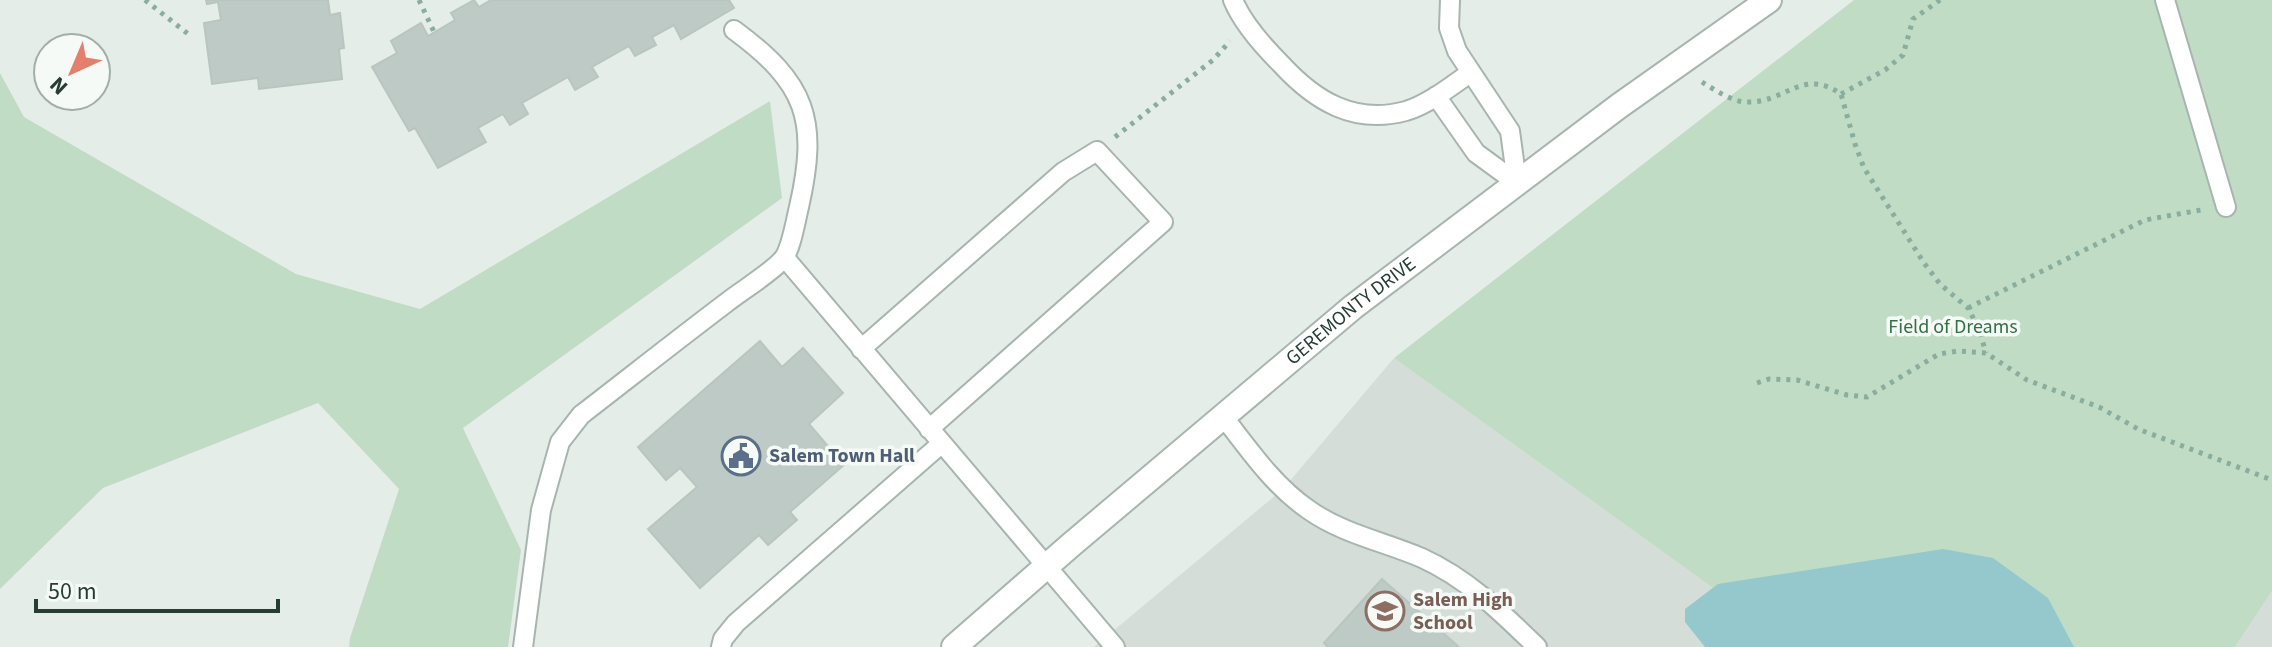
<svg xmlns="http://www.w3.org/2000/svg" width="2272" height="647" font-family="'Source Sans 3',sans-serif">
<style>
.built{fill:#d4ddd8}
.green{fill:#c1dcc5}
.water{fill:#94c8cc}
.building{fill:#becac5;stroke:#b8c6bf;stroke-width:2}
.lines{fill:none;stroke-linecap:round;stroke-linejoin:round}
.service-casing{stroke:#a8b5af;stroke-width:22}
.tertiary-casing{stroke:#a8b5af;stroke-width:28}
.path{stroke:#89ad9e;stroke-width:5;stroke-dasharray:4 6;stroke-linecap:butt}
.service{stroke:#fff;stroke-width:18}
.tertiary{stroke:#fff;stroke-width:24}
.labels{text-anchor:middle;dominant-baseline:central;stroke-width:7;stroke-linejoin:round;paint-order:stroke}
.street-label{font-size:20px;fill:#263d35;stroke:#f6faf7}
.park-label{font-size:20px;fill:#347046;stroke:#f6faf7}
.service-label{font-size:20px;font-weight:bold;fill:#4e5e75;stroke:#f6faf7;text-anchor:start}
.education-label{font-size:20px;font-weight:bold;fill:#785e54;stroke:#f6faf7;text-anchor:start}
</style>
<rect width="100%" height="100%" fill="#e5ede9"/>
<path class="built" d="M 1394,358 L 1795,647 L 1094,647 L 1283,489 Z
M 2272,591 L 2272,647 L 2235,647 Z"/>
<path class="green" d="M 1854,0 L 2272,0 L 2272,591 L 2235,647 L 1795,647 L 1394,358 Z
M 0,73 L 24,117 L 296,274 L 420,309 L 770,101 L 782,198 L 463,428 L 521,550 L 508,647 L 349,647 L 350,638 L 399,489 L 318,403 L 103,488 L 0,589 Z"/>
<path class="water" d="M 1943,549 L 1993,558 L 2048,598 L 2074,647 L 1705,647 L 1685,622 L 1685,609 L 1718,584 Z"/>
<path class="building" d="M 206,0 L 328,0 L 330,15 L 340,13 L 344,48 L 339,49 L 342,79 L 259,89 L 258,78 L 212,84 L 204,23 L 221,20 L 218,2 L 207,4 Z
M 474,0 L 479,7 L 491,0 L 729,0 L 734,8 L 681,39 L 674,25 L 652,37 L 656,45 L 635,56 L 629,46 L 592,67 L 598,77 L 575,90 L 568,77 L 522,103 L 528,114 L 510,125 L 503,114 L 478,128 L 486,142 L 438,168 L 415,128 L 409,131 L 372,67 L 397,53 L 391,41 L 421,23 L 428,36 L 455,20 L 451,13 Z
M 760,341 L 782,367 L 803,348 L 843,393 L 809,424 L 844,465 L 790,512 L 797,520 L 768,545 L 759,535 L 700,588 L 648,529 L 697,487 L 680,468 L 666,480 L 638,447 Z
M 1382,579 L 1459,647 L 1328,647 L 1324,643 Z"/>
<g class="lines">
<g class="service-casing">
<path id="service" d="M 1233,0 C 1243,24 1263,46 1281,64 C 1315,101 1354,125 1406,111 C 1429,104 1451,86 1470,73
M 1450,0 L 1449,28 L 1457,51 L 1510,131 L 1517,183
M 2165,0 L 2226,207
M 1436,96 L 1476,153 L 1517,183
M 785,258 L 1115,647
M 861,349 L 1063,172 L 1097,151 L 1163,222 L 929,429
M 1223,416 C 1249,450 1274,486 1309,510 C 1343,534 1385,542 1422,558 C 1468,579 1501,612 1537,647
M 523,647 L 541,510 L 560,442 L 581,415 C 629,378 677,340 726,303 C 741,291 771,273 783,259 C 791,250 796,219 799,207 C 819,119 806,83 734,30
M 721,647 L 723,639 L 736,623 L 941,444"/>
</g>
<g class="tertiary-casing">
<g id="tertiary">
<path id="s1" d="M 954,647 L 1072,544 L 1353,307 L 1619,106 L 1769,0"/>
</g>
</g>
<path class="path" d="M 145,0 L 192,37
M 419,0 L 434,32
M 1702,82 C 1715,90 1732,102 1747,102 C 1786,103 1802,67 1841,94 L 1855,144 L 1864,168 L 1924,263 L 1940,284 L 1968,308 L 1979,329 L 1986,353
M 1841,94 L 1885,70 L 1903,55 L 1913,19 L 1940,0
M 1115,137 L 1213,60 L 1230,41
M 1968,308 L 2145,220 L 2201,210
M 1757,383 L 1769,379 L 1797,380 L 1847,395 L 1867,397 L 1939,354 L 1958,351 L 1986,353 L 2027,380 L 2099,407 L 2138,429 L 2272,480"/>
<use href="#service" class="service"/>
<use href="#tertiary" class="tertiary"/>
</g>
<defs>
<g id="civic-ring" transform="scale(2)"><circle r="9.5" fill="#f6faf7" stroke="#5c6f8a" stroke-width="1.5"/><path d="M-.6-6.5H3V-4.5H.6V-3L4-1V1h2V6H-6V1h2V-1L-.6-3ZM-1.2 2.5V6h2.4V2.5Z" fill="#5c6f8a"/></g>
<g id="school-ring" transform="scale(2)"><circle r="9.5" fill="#f6faf7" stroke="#8d6e63" stroke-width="1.5"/><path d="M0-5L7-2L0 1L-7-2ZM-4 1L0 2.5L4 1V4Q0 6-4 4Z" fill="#8d6e63"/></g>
</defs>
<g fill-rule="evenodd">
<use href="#civic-ring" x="741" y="456"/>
<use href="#school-ring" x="1385" y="611"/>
</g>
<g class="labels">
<g class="street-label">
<text stroke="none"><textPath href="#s1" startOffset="520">GEREMONTY DRIVE</textPath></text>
</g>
<g class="park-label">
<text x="1953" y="327">Field of Dreams</text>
</g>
<g class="service-label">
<text x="769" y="456">Salem Town Hall</text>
</g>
<g class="education-label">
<text x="1413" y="600">Salem High<tspan x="1413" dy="23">School</tspan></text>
</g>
</g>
<g transform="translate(72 72) rotate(224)"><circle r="38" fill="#f6faf7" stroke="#a3aea9" stroke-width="2"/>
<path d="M0-6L14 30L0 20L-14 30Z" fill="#e47f6d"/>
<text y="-12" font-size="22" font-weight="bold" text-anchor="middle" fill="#263d35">N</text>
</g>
<path d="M36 599v12h242v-12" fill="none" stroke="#263d35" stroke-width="4"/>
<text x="48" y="599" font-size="24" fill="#263d35" stroke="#f6faf7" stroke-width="6" paint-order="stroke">50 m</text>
</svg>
